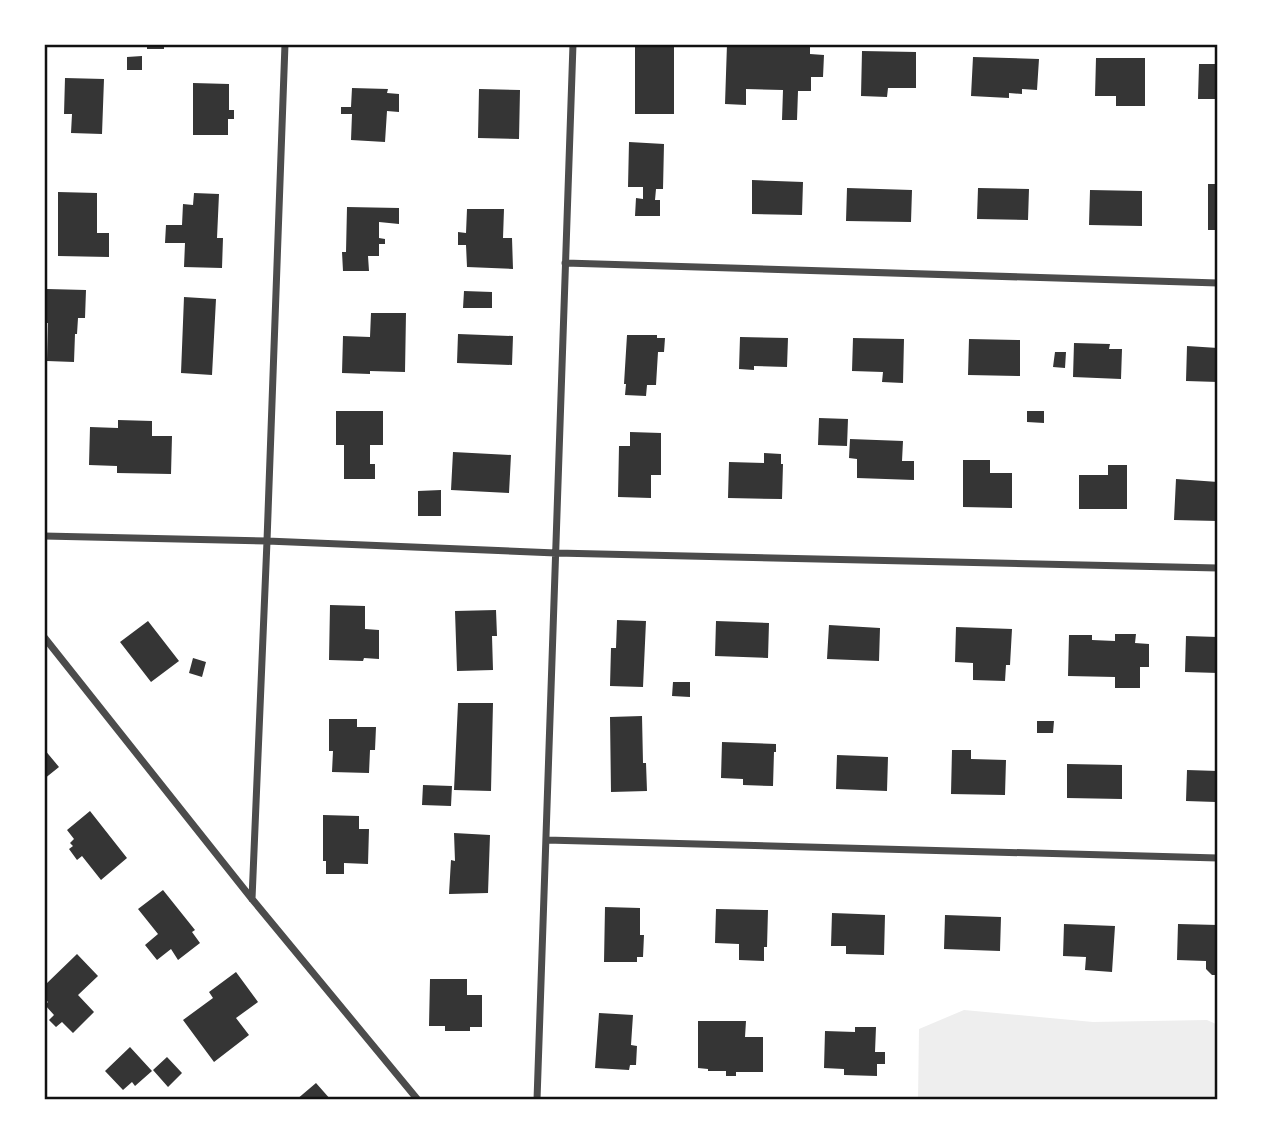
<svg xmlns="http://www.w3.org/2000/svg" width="1262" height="1144" font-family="'Fira Sans',sans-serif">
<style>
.green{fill:#eee}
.building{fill:#353535}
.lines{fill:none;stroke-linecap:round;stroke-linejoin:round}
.minor{stroke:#4c4c4c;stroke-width:7}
.neatline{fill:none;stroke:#111;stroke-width:2.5}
</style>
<rect width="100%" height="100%" fill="#fff"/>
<path class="green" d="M 964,1010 L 1093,1022 L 1207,1020 L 1218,1025 L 1218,1100 L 918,1100 L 919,1029 Z"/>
<path class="building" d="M 147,44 L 164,44 L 164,49 L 147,49 Z
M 635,44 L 674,44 L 674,114 L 635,114 Z
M 727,44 L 810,47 L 810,54 L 824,55 L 823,77 L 811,77 L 811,91 L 798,91 L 797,120 L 782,120 L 783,90 L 746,89 L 746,105 L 725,104 Z
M 862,51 L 916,52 L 916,88 L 888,88 L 887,97 L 861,96 Z
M 142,56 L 142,70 L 127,70 L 127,57 Z
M 973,57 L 1039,59 L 1037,90 L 1022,89 L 1022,94 L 1009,93 L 1009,98 L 971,96 Z
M 1096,58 L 1145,58 L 1145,106 L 1116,106 L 1116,96 L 1095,96 Z
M 1199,64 L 1218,64 L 1218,99 L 1198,99 Z
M 65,78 L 104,79 L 102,134 L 71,133 L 72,114 L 64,114 Z
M 193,83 L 229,84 L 229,110 L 234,110 L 234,119 L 228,119 L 228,135 L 193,135 Z
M 352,88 L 388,89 L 387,93 L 399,94 L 399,112 L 387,111 L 385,142 L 351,140 L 352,114 L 341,114 L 341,107 L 351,107 Z
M 479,89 L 520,90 L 519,139 L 478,138 Z
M 629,142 L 664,144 L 663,189 L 656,189 L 655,200 L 660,200 L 660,216 L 635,216 L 636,198 L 643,199 L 643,187 L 628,187 Z
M 752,180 L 803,182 L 802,215 L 752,214 Z
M 1208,184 L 1218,184 L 1218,230 L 1208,230 Z
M 847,188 L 912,190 L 911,222 L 846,221 Z
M 978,188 L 1029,189 L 1028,220 L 977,219 Z
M 1090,190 L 1142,191 L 1142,226 L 1089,225 Z
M 58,192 L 97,193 L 97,233 L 109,233 L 109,257 L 58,256 Z
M 194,193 L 219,194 L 217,238 L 223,238 L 222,268 L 184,267 L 185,243 L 165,243 L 166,225 L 182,225 L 183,204 L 193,205 Z
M 347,207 L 399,208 L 399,224 L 379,222 L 379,238 L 385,239 L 385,244 L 379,244 L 379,256 L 368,256 L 369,271 L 343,271 L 342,252 L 346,252 Z
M 467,209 L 504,209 L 503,238 L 512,238 L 513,269 L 467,267 L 466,245 L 458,245 L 458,232 L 466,233 Z
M 47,289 L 86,290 L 85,318 L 78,318 L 77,334 L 75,334 L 74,362 L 47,361 L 48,323 L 45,323 L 44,302 L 47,302 Z
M 464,291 L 492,292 L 492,308 L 463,308 Z
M 184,297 L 216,299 L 212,375 L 181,373 Z
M 371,313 L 406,313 L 405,372 L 370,371 L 370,374 L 342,373 L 343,336 L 370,337 Z
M 458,334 L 513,336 L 512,365 L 457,363 Z
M 627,335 L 657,335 L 657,338 L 665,338 L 664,352 L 658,352 L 656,385 L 647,385 L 646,396 L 625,395 L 626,384 L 624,384 Z
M 740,337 L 788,338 L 787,367 L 754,366 L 754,370 L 739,369 Z
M 853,338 L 904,339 L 903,383 L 882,382 L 883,372 L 852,371 Z
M 969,339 L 1020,340 L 1020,376 L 968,375 Z
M 1074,343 L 1110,344 L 1109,349 L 1122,349 L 1121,379 L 1073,377 Z
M 1187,346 L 1218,348 L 1218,382 L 1186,381 Z
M 1055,352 L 1066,352 L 1065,368 L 1053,367 Z
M 336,411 L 383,411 L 383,445 L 370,445 L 370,464 L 375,464 L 375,479 L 344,479 L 344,445 L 336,445 Z
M 1027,411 L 1044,411 L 1044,423 L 1027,422 Z
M 819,418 L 848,419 L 847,446 L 818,445 Z
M 118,420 L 152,421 L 152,436 L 172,436 L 171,474 L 117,473 L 117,466 L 89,465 L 90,427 L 118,428 Z
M 630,432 L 661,433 L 661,475 L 651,475 L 651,498 L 618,497 L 619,446 L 630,446 Z
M 850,439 L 903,441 L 902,461 L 914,461 L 914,480 L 857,478 L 857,459 L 849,458 Z
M 453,452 L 511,455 L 509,493 L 451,490 Z
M 764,453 L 781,454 L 781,464 L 783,464 L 782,499 L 728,498 L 729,462 L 764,463 Z
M 963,460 L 990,460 L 990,473 L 1012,473 L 1012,508 L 963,507 Z
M 1108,465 L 1127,465 L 1127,509 L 1079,509 L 1079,475 L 1108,475 Z
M 1176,479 L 1218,482 L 1218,521 L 1174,520 Z
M 441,490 L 441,516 L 418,516 L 418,491 Z
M 330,605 L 365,606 L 365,629 L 379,630 L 379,659 L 364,658 L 363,661 L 329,660 Z
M 496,610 L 497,636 L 492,636 L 493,670 L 457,671 L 455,611 Z
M 617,620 L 646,621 L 643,687 L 610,686 L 611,648 L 616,648 Z
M 148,621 L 179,661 L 151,682 L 120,642 Z
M 716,621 L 769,623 L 768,658 L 715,656 Z
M 829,625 L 880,628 L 879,661 L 827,659 Z
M 956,627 L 1012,629 L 1010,665 L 1006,665 L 1005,681 L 973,680 L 973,663 L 955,662 Z
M 1115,634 L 1136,634 L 1135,643 L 1149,644 L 1149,667 L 1140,667 L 1140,688 L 1115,688 L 1115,677 L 1068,676 L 1069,635 L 1092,635 L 1092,640 L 1115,641 Z
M 1186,636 L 1218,637 L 1218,673 L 1185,672 Z
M 193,658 L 206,662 L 202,677 L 189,673 Z
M 673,682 L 690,682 L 690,697 L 672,696 Z
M 458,703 L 493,703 L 491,791 L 454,790 Z
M 642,716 L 643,763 L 646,763 L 647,791 L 611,792 L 610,717 Z
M 329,719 L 357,719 L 357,727 L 376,727 L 375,750 L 370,750 L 369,773 L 332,772 L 333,751 L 329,751 Z
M 1037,721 L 1054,721 L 1053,733 L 1037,733 Z
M 722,742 L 776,744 L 776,752 L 774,752 L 773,786 L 743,785 L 743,779 L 721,778 Z
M 44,749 L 59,767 L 44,779 Z
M 952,750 L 971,750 L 971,759 L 1006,760 L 1005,795 L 951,794 Z
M 837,755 L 888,757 L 887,791 L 836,789 Z
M 1067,764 L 1122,765 L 1122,799 L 1067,798 Z
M 1187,770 L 1218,771 L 1218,799 L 1215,799 L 1216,802 L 1186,801 Z
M 423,785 L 452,786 L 451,806 L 422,805 Z
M 90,811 L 127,858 L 101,880 L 82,856 L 77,860 L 69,849 L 73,846 L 70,843 L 74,839 L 67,830 Z
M 323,815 L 359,816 L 359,829 L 369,829 L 368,864 L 344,863 L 344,874 L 326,874 L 326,861 L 323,861 Z
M 454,833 L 490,835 L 488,893 L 449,894 L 451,860 L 455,861 Z
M 163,890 L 195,930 L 192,932 L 200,943 L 178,960 L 171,949 L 157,960 L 145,945 L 158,934 L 138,909 Z
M 605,907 L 640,908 L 640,935 L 644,935 L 643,957 L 637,957 L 637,962 L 604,962 Z
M 716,909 L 768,910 L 767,947 L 764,947 L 764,961 L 739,960 L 739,944 L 715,943 Z
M 832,913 L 885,915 L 884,955 L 846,954 L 846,946 L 831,946 Z
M 945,915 L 1001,917 L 1000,951 L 944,949 Z
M 1064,924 L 1115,926 L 1112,972 L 1085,970 L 1086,957 L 1063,956 Z
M 1178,924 L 1218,925 L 1218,975 L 1212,975 L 1206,969 L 1206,961 L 1177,960 Z
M 77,954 L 98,976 L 78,995 L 94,1012 L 73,1033 L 62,1022 L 56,1027 L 49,1020 L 54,1015 L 45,1005 L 48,1002 L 44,998 L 44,986 Z
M 236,972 L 258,1002 L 236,1018 L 249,1035 L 214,1062 L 183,1020 L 213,998 L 209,992 Z
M 430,979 L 467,979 L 467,995 L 482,995 L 482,1027 L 470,1027 L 470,1031 L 445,1031 L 445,1026 L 429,1026 Z
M 599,1013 L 633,1015 L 631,1045 L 637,1046 L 636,1065 L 630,1065 L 629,1070 L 595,1068 Z
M 698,1021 L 746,1021 L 745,1037 L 763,1037 L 763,1072 L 736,1072 L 736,1076 L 726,1076 L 726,1071 L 708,1071 L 708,1069 L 698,1068 Z
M 855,1027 L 876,1027 L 875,1052 L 885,1052 L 885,1064 L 877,1064 L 877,1076 L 844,1075 L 844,1069 L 824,1068 L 825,1031 L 855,1032 Z
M 130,1047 L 152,1071 L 135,1086 L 132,1082 L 123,1090 L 105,1071 Z
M 167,1057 L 182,1073 L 168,1087 L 153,1070 Z
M 316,1083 L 331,1100 L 296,1100 Z"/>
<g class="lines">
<path class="minor" d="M 565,263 L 1218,283
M 44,536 L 267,541 L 556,553 L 1218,568
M 44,637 L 252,899 L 418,1100
M 546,840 L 1218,858
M 252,899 L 267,541 L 285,44
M 537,1100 L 573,44"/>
</g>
<rect width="1262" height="1144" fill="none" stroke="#ffffff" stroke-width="91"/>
<rect x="46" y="46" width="1170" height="1052" class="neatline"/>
</svg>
